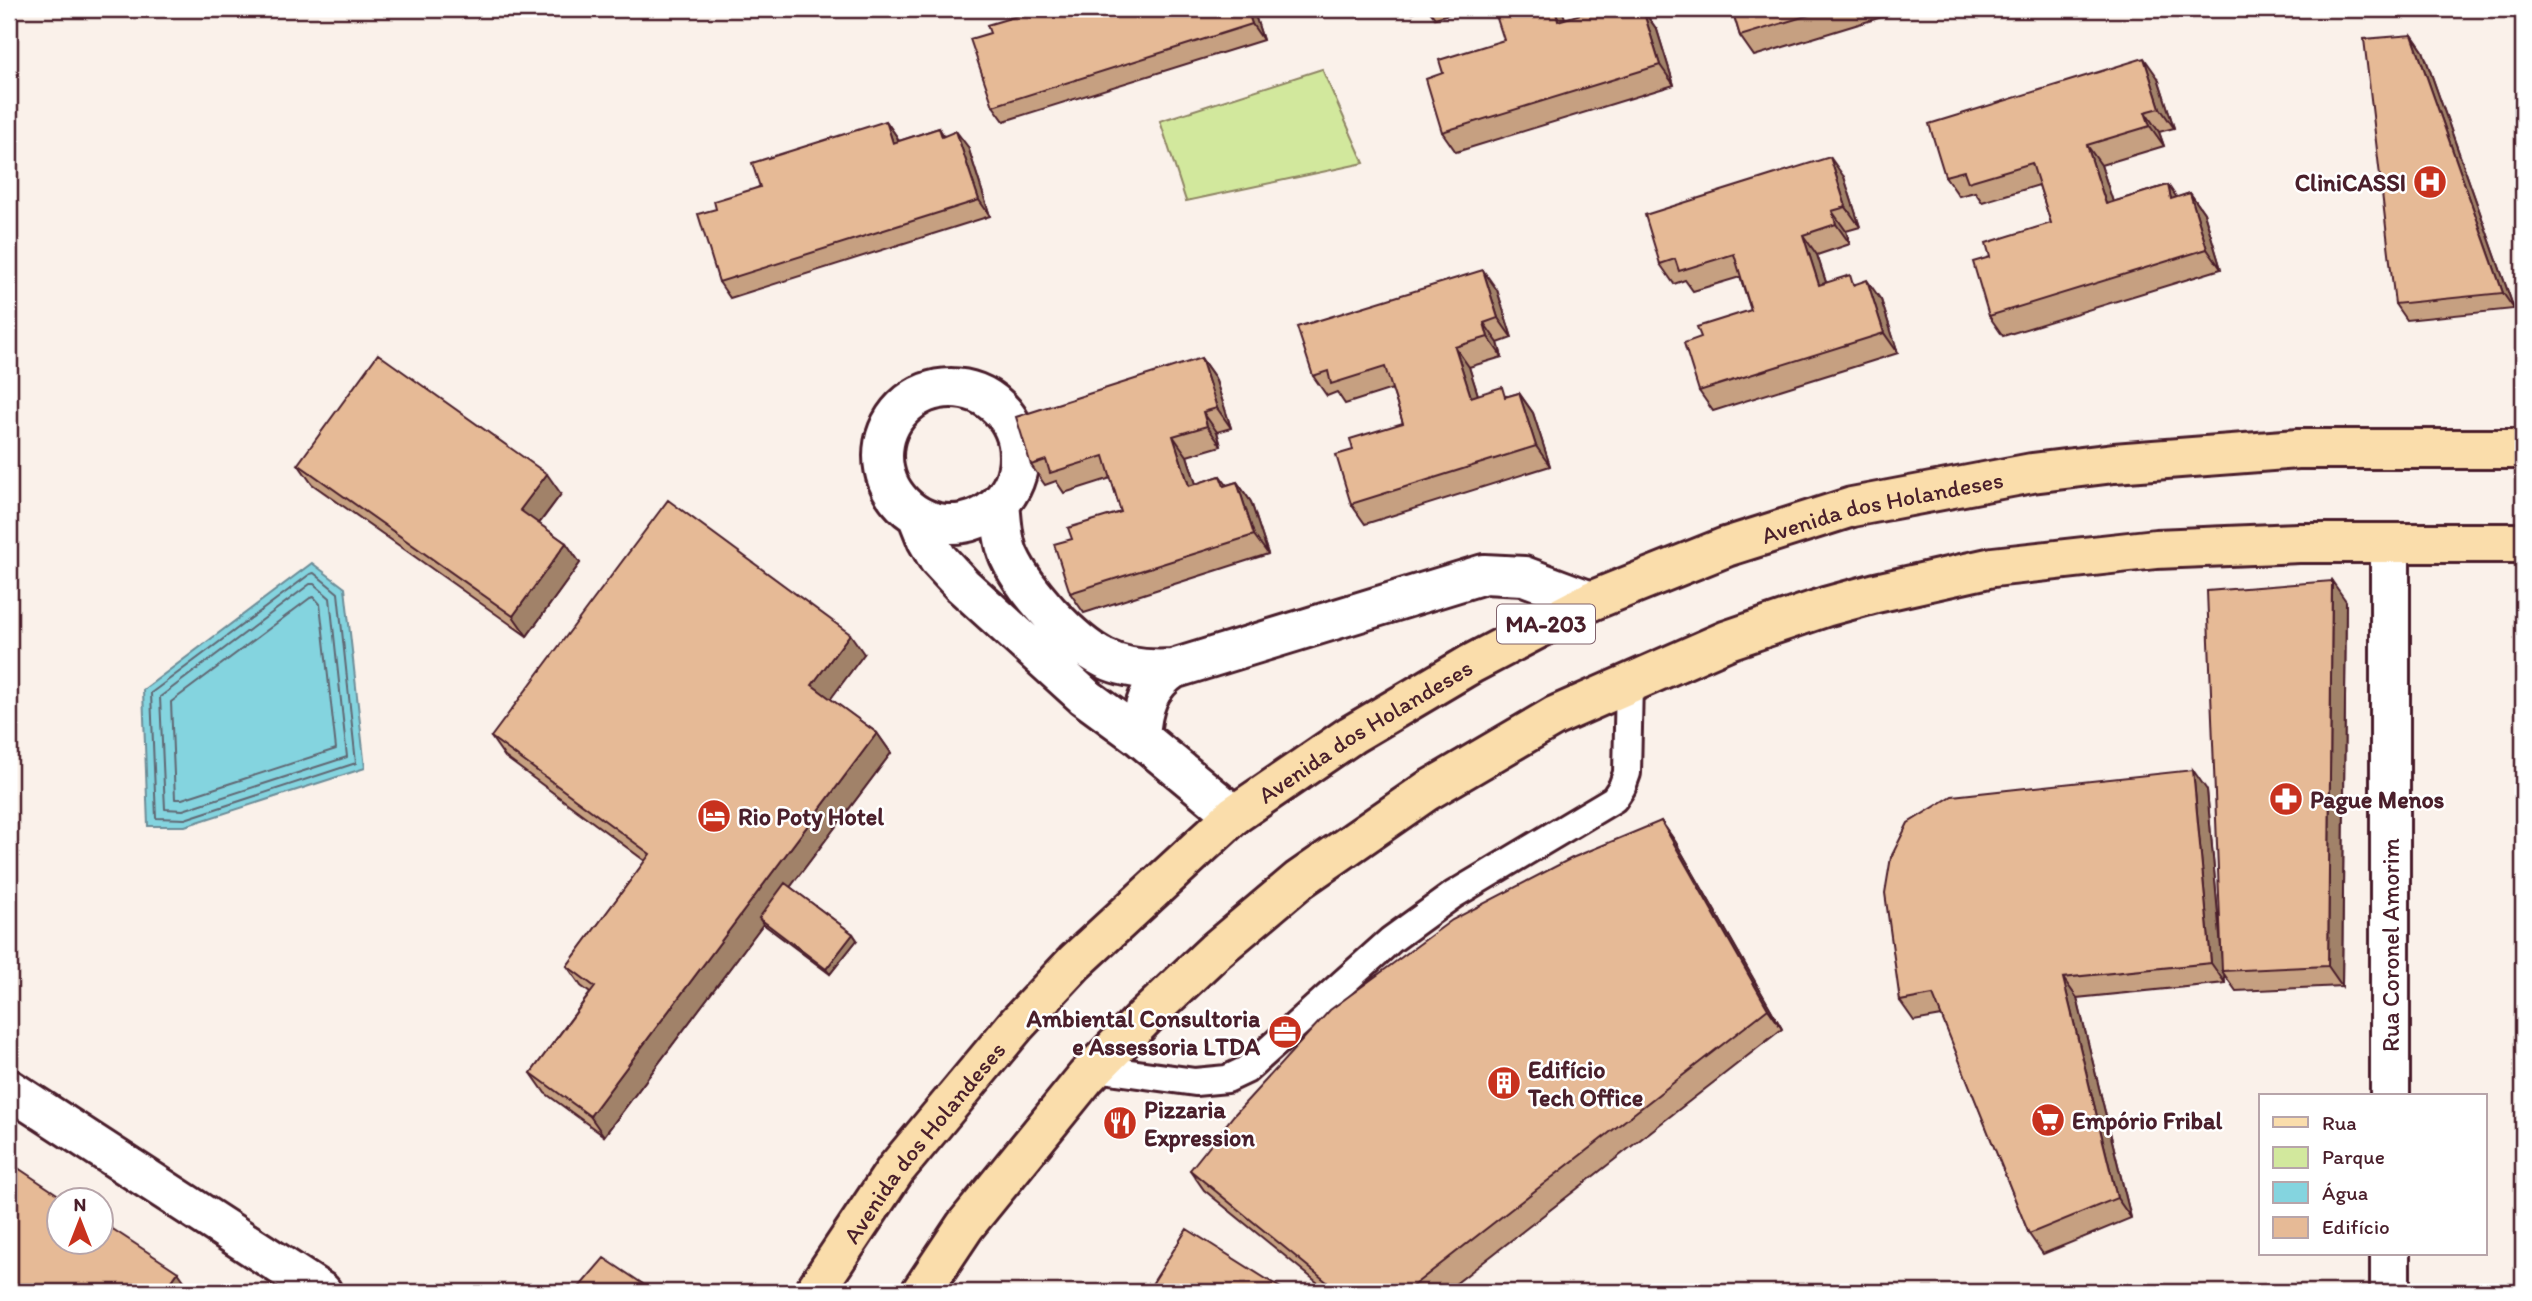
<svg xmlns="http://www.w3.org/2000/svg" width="2532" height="1301" font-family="Itim,sans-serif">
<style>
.green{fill:#d2e89d;stroke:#8e8464;stroke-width:2}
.water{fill:#84d4df;stroke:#6d8c97;stroke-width:2}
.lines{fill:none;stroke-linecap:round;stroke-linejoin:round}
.shore{stroke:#616773;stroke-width:2}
.lane-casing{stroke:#4a1f2b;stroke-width:32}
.street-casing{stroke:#4a1f2b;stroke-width:44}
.primary-casing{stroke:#4a1f2b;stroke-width:44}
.lane{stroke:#fff;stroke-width:26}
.street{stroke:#fff;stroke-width:38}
.primary{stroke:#faddab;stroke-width:38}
.wall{fill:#c6a081;stroke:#4a1f2b;stroke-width:2}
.shaded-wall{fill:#a18269;stroke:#4a1f2b;stroke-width:2}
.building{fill:#e6ba96;stroke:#4a1f2b;stroke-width:2}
.labels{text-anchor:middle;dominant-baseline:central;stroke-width:5;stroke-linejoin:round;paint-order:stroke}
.shield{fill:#fff;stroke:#80626b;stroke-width:2}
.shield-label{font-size:23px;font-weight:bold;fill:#4a1f2b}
.poi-label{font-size:24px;font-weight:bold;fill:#4a1f2b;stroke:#fff;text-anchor:start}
.street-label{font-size:24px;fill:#4a1f2b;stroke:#fff}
</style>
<rect width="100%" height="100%" fill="#faf1ea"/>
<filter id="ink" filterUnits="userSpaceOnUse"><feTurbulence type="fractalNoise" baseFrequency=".0143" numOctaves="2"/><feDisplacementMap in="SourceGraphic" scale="14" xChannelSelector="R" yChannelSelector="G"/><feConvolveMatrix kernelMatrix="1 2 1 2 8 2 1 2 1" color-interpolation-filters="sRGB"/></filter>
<g filter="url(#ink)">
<path class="green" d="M 1322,69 L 1364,163 L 1186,201 L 1160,121 Z"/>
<path class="water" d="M 312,563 L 345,588 L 365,768 L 185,826 L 148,826 L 143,690 Z"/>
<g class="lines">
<path class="shore" d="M 314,573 L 338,593 L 356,763 L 185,819 L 156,818 L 151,693 L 310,574 Z
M 310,584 L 314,584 L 330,598 L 347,757 L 183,810 L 165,809 L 160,697 Z
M 314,597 L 320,604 L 336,749 L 182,799 L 175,799 L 171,702 L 310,598 Z"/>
<g class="lane-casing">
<path id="lane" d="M 1095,1068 L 1195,1082 L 1227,1079 L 1246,1070 L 1391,940 L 1453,895 L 1614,799 L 1622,787 L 1627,773 L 1629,683"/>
</g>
<g class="street-casing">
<path id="street" d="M883 456a68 68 0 1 1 136 0a68 68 0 1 1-136 0Z
M 1000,503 C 1002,521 1002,540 1009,556 C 1019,578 1034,596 1050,614 C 1089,655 1114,673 1173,669 L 1484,574 L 1524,576 L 1591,601
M 917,515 L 927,540 L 938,559 L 962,585 L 1084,696 L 1140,737
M 2390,543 L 2390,1096
M 1173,669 C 1148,686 1142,708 1140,737 L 1234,815
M 9,1089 L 322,1292
M 2390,1254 L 2390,1292"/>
</g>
<g class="primary-casing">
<g id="primary">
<path id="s1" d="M 814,1292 L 896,1169 L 1016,1025 L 1075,962 L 1234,815 L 1351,735 L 1471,664 L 1591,601 L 1726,547 L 1852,507 L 2032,473 L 2114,463 L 2298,449 L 2523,449"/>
<path d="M 921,1292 L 965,1226 L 1086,1077 L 1145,1017 L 1215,951 L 1299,880 L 1427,791 L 1555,716 L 1728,640 L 1825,607 L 1876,593 L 1993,567 L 2156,549 L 2299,543 L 2523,543"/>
</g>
</g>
<use href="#lane" class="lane"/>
<use href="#street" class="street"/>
<use href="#primary" class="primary"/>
</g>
<path class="wall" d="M 1253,9 L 1263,40 L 1004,121 L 993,106 L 990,33 Z
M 1409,9 L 1425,9 L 1412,13 Z
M 1428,9 L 1466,9 L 1435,18 Z
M 1597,9 L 1626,9 L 1629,14 L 1643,10 L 1657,30 L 1674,85 L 1456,152 L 1442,132 L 1443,73 L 1504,40 Z
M 1732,9 L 1908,9 L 1754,56 L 1740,36 Z
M 2412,35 L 2423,51 L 2514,309 L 2406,320 L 2395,304 Z
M 2158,78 L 2174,128 L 2159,132 L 2164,146 L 2101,165 L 2113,202 L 2168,185 L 2176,198 L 2190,193 L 2204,213 L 2221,269 L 2003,336 L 1989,316 L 1990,257 L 2051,223 L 2039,185 L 1982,202 L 1975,192 L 1959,196 L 1945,176 Z
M 886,121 L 897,137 L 899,141 L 939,128 L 944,136 L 968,147 L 990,216 L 730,298 L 719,282 L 716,209 Z
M 1844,177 L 1860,227 L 1846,231 L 1850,244 L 1817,255 L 1826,282 L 1856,284 L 1881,300 L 1898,353 L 1713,411 L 1699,391 L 1701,337 L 1751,310 L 1740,277 L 1693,291 L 1685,280 L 1674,284 L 1660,264 Z
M 1497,290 L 1512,338 L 1498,343 L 1502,357 L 1469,367 L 1478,395 L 1509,396 L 1519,393 L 1533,413 L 1550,466 L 1365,524 L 1351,504 L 1353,450 L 1403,423 L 1392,389 L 1345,404 L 1337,392 L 1327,396 L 1313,376 Z
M 1201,358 L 1215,378 L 1231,428 L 1217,432 L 1221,446 L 1187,456 L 1196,484 L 1220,476 L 1227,485 L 1237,482 L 1251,502 L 1268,554 L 1084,613 L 1070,593 L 1072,539 L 1121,512 L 1111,478 L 1064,493 L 1056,481 L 1045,485 L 1031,465 Z
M 298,464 L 561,494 L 539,524 L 566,543 L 580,563 L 527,636 L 312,484 Z
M 2346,601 L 2342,986 L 2236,991 L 2224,974 L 2225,983 L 2077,998 L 2131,1218 L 2043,1254 L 2029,1234 L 1942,1016 L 1914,1021 L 1900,1001 L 2207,790 L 2220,938 Z
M 864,654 L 830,699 L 877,733 L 891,753 L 790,887 L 853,934 L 857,940 L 830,974 L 763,924 L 604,1136 L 545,1093 L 531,1073 L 590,993 L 581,986 L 567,966 L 645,861 L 505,757 L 491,737 Z
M 1661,821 L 1675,841 L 1782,1029 L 1445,1292 L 1329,1292 L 1204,1190 L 1190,1170 Z
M 9,1162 L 192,1292 L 9,1292 Z"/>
<path class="shaded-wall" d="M 1247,9 L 1253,9 L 1263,40 L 1252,24 Z
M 1555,9 L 1562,9 L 1572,41 L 1558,21 Z
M 1622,9 L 1626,9 L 1634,21 L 1624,15 Z
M 1643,10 L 1657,30 L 1674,85 L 1660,65 Z
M 2412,35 L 2423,51 L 2514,309 L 2503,293 Z
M 2144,58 L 2158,78 L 2174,128 L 2160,108 Z
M 2145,112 L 2159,132 L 2164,146 L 2150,126 Z
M 886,121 L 897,137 L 904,159 L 893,143 Z
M 956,131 L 968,147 L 990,216 L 979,200 Z
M 2087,145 L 2101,165 L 2120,224 L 2106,204 Z
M 1830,157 L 1844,177 L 1860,227 L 1846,207 Z
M 2168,185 L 2182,205 L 2171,199 Z
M 2190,193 L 2204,213 L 2221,269 L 2207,249 Z
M 1832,211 L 1846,231 L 1850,244 L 1836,224 Z
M 1803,235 L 1817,255 L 1833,304 L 1819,285 Z
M 1483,270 L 1497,290 L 1512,338 L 1498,318 Z
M 1867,280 L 1881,300 L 1898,353 L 1884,333 Z
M 1484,323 L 1498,343 L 1502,357 L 1488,337 Z
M 1455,347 L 1469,367 L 1485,417 L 1471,397 Z
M 1201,358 L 1215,378 L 1231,428 L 1217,408 Z
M 1519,393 L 1533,413 L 1550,466 L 1536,446 Z
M 1203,412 L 1217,432 L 1221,446 L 1207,426 Z
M 1173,436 L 1187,456 L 1203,506 L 1189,486 Z
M 547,474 L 561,494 L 534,530 L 520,510 Z
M 1237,482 L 1251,502 L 1268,554 L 1254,535 Z
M 566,543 L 580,563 L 527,636 L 513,616 Z
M 2332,581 L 2346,601 L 2342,986 L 2328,966 Z
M 850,634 L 864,654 L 826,705 L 812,685 Z
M 877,733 L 891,753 L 764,922 L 759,918 L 763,924 L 604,1136 L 590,1116 Z
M 2193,770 L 2207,790 L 2223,971 L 2222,971 L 2224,974 L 2225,983 L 2211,963 Z
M 1661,821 L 1675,841 L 1782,1029 L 1768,1009 Z
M 853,934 L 857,940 L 830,974 L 826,969 Z
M 2063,978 L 2077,998 L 2131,1218 L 2117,1198 Z
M 178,1272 L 192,1292 L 164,1292 Z"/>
<path class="building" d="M 1033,9 L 1247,9 L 1252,24 L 993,106 L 970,39 L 990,33 L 987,25 L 1034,11 Z
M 1494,9 L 1555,9 L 1558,21 L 1597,9 L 1622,9 L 1624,15 L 1643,10 L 1660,65 L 1442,132 L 1426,79 L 1443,73 L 1439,60 L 1504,40 Z
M 1732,9 L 1829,9 L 1740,36 Z
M 2412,35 L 2503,293 L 2395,304 L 2364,39 Z
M 2144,58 L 2160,108 L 2145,112 L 2150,126 L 2087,145 L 2106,204 L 2168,185 L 2171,199 L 2190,193 L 2207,249 L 1989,316 L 1973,262 L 1990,257 L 1986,243 L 2051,223 L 2032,163 L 1968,182 L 1964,171 L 1945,176 L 1929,124 Z
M 886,121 L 893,143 L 939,128 L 942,137 L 956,131 L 979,200 L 719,282 L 698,214 L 716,209 L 714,201 L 760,187 L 752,163 Z
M 1830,157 L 1846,207 L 1832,211 L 1836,224 L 1803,235 L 1819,285 L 1850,275 L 1853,285 L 1867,280 L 1884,333 L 1699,391 L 1684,343 L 1701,337 L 1697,327 L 1751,310 L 1734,254 L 1679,271 L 1675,259 L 1660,264 L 1645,215 Z
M 1483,270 L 1498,318 L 1484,323 L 1488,337 L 1455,347 L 1471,397 L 1502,387 L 1505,397 L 1519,393 L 1536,446 L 1351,504 L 1336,455 L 1353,450 L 1350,439 L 1403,423 L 1385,367 L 1331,384 L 1328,371 L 1313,376 L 1297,327 Z
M 378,354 L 547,474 L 520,510 L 566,543 L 513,616 L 298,464 Z
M 1201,358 L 1217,408 L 1203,412 L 1207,426 L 1173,436 L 1189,486 L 1220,476 L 1224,486 L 1237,482 L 1254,535 L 1070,593 L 1054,544 L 1072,539 L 1068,528 L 1121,512 L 1104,456 L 1050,473 L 1046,460 L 1031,465 L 1016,417 Z
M 668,500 L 850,634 L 812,685 L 877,733 L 590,1116 L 531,1073 L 595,987 L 567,966 L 650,854 L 491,737 Z
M 2332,581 L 2328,966 L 2222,971 L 2207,591 Z
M 2193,770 L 2211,963 L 2063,978 L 2117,1198 L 2029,1234 L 1933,995 L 1900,1001 L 1885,893 L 1891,857 L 1908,823 L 1952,796 Z
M 1661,821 L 1768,1009 L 1405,1292 L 1339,1292 L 1190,1170 L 1234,1115 L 1330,1010 L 1452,920 L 1572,858 Z
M 785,883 L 853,934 L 826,969 L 759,918 Z
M 9,1162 L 66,1200 L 60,1200 L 60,1242 L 102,1242 L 102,1222 L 178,1272 L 164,1292 L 21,1292 L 9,1284 Z
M 1187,1229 L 1287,1292 L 1147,1292 Z
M 604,1258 L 655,1292 L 575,1292 Z"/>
</g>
<defs>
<g id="hospital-disc" transform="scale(1.75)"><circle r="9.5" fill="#c8321e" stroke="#fff"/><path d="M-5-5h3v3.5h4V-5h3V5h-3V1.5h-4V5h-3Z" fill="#fff"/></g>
<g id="pharmacy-disc" transform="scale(1.75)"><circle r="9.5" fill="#c8321e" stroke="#fff"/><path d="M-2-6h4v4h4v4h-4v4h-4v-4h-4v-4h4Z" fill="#fff"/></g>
<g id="hotel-disc" transform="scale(1.75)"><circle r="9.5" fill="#c8321e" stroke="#fff"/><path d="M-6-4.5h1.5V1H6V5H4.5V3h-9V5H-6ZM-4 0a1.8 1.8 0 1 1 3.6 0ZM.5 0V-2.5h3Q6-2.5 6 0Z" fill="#fff"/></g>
<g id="office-disc" transform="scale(1.75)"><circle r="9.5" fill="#c8321e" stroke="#fff"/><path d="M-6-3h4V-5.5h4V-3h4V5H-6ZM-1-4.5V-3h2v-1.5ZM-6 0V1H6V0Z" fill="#fff"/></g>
<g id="building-disc" transform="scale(1.75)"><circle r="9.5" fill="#c8321e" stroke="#fff"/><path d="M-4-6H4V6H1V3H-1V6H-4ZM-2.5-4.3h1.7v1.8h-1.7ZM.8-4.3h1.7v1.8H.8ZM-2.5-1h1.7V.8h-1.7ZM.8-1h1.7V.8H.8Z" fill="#fff"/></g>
<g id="supermarket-disc" transform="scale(1.75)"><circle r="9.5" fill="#c8321e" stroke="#fff"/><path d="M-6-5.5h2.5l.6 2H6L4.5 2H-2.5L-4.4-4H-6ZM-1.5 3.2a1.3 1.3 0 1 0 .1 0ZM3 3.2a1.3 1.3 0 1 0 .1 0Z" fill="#fff"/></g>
<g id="restaurant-disc" transform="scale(1.75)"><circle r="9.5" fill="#c8321e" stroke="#fff"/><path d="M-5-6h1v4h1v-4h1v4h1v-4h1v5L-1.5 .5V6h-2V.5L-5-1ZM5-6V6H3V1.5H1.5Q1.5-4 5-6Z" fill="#fff"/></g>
</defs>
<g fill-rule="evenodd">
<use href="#hospital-disc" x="2430" y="182"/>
<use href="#pharmacy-disc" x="2286" y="799"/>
<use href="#hotel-disc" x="714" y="816"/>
<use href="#office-disc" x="1285" y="1032"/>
<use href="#building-disc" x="1504" y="1083"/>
<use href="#supermarket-disc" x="2048" y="1120"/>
<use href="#restaurant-disc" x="1120" y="1123"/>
</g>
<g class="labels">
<rect class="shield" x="1497" y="604.5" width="98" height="39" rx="5"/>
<g class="shield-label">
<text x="1546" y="624">MA-203</text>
</g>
<g class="poi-label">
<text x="2406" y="182" text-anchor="end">CliniCASSI</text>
<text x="2310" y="799">Pague Menos</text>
<text x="738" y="816">Rio Poty Hotel</text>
<text x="1260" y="1018" text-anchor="end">Ambiental Consultoria<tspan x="1260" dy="28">e Assessoria LTDA</tspan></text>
<text x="1528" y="1069">Edifício<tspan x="1528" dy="28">Tech Office</tspan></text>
<text x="1144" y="1109">Pizzaria<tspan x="1144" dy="28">Expression</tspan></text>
<text x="2072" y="1120">Empório Fribal</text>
</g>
<g class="street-label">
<text stroke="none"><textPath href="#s1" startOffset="1362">Avenida dos Holandeses</textPath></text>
<text stroke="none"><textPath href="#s1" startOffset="794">Avenida dos Holandeses</textPath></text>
<text transform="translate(2390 945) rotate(-90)">Rua Coronel Amorim</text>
<text stroke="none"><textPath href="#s1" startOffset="186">Avenida dos Holandeses</textPath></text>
</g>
</g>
<rect width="2532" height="1301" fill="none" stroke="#fff" stroke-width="35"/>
<rect x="18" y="18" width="2497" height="1266" fill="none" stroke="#4a1f2b" stroke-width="2.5" filter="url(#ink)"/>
<rect x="2259" y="1094" width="228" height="161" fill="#ffffff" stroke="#b7a5aa" stroke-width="2"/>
<rect x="2273" y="1117" width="35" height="10" fill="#faddab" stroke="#b7a5aa" stroke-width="2"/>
<text x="2322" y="1130" font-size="21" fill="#4a1f2b">Rua</text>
<rect x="2273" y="1147" width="35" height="21" fill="#d2e89d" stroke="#b7a5aa" stroke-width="2"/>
<text x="2322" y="1164" font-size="21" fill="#4a1f2b">Parque</text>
<rect x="2273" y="1182" width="35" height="21" fill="#84d4df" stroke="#b7a5aa" stroke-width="2"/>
<text x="2322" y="1200" font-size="21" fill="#4a1f2b">Água</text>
<rect x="2273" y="1217" width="35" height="21" fill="#e6ba96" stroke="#b7a5aa" stroke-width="2"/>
<text x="2322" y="1234" font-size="21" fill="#4a1f2b">Edifício</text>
<g transform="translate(80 1221)"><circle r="33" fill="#ffffff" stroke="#b7a5aa" stroke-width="2"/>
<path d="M0-5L12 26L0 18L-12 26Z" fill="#c8321e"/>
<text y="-10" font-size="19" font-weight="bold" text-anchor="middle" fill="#4a1f2b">N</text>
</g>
</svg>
